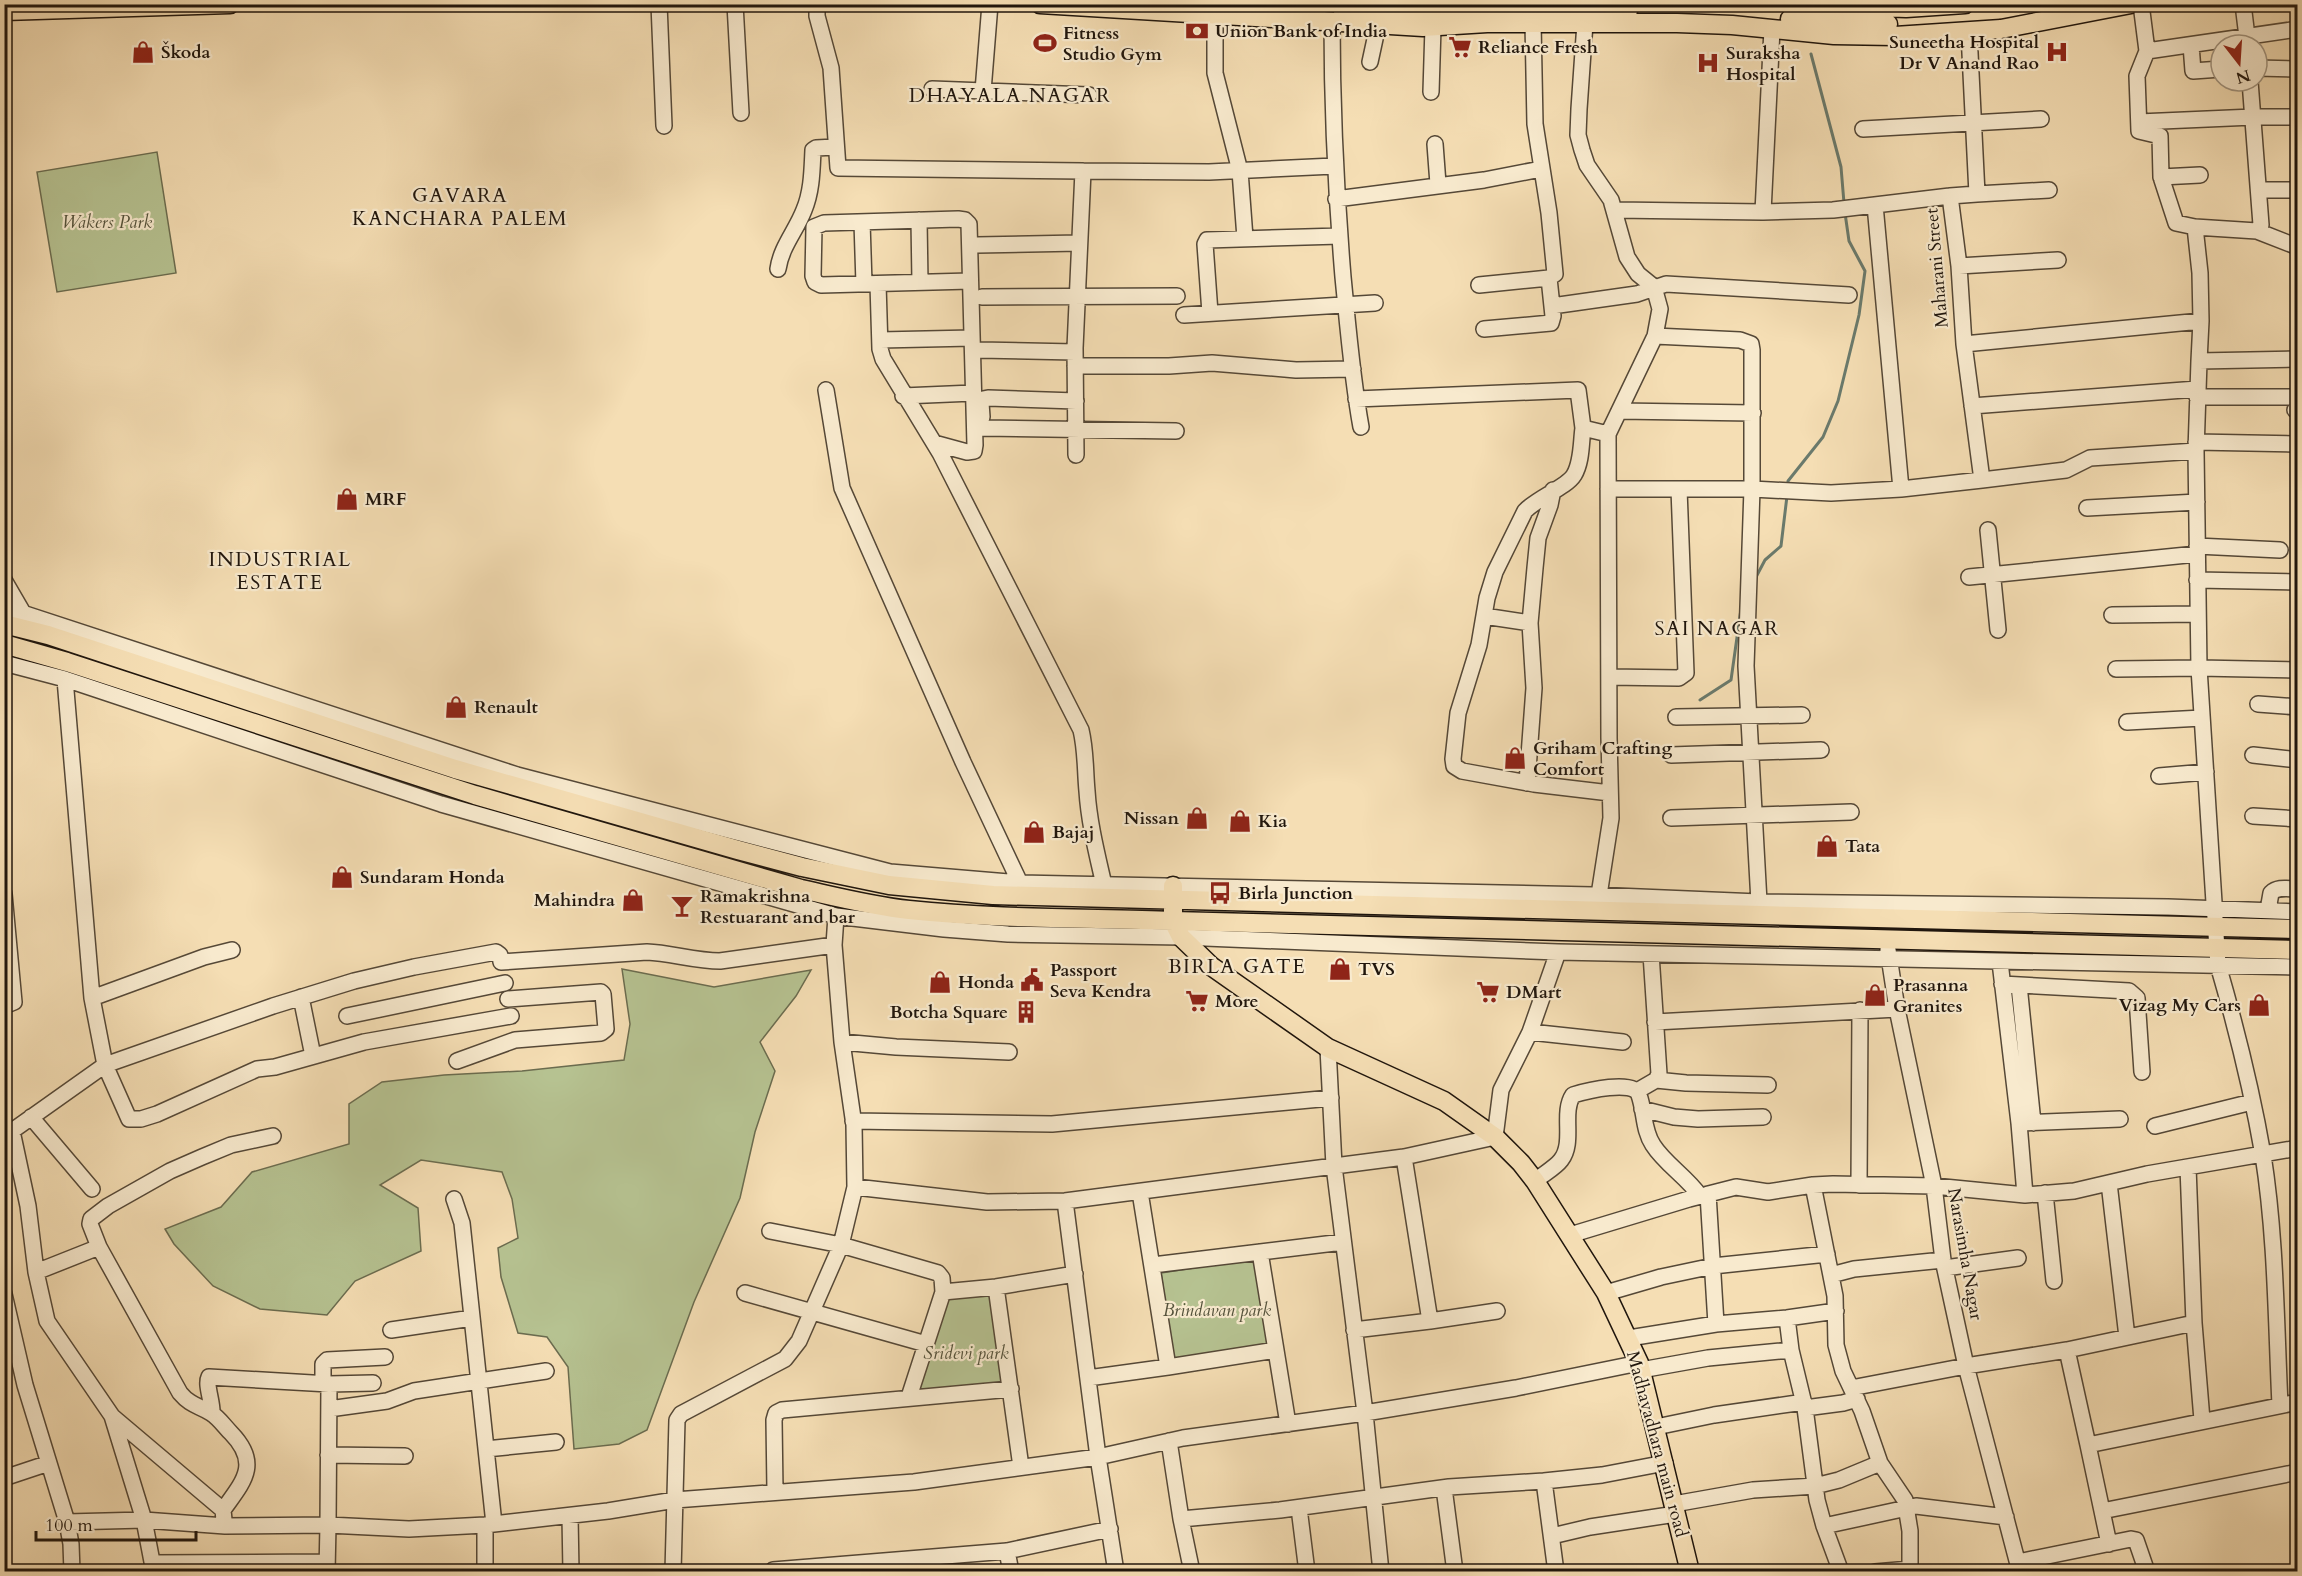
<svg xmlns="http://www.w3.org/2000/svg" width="2302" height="1576" font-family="Cardo,serif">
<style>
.green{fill:#b6c291;stroke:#6b6c4f;stroke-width:1.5}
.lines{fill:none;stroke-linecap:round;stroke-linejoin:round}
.stream{stroke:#6a7a6c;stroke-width:3}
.minor-casing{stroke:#554837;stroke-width:18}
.major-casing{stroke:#20160d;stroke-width:21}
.minor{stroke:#f8eace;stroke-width:15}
.major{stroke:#f5deb4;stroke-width:18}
.labels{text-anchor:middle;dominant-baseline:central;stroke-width:4.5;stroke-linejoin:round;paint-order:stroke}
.poi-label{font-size:18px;font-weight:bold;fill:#20160d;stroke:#f8eace;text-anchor:start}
.park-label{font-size:18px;font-style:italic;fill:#54523b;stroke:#f8eace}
.street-label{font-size:18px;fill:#20160d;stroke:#f8eace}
.neighbourhood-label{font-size:20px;letter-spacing:1.5px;fill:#20160d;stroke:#f8eace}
</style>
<rect width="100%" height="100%" fill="#f5deb4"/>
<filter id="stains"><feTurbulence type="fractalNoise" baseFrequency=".00333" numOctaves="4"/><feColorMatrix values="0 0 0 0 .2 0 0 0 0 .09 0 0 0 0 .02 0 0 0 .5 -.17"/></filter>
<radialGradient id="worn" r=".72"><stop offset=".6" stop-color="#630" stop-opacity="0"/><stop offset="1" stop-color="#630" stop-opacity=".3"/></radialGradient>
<path class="green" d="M 157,152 L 176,273 L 57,292 L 37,172 Z
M 622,969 L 714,987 L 811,970 L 796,996 L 760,1042 L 775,1071 L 755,1132 L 740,1198 L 694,1302 L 647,1430 L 619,1444 L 574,1449 L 568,1367 L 547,1337 L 518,1333 L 501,1277 L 498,1248 L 518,1238 L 512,1199 L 502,1172 L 421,1160 L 380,1185 L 418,1208 L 421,1251 L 355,1281 L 327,1315 L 260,1309 L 213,1286 L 174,1244 L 165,1229 L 221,1207 L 252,1172 L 349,1144 L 349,1104 L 382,1082 L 444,1075 L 522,1071 L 624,1060 L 630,1024 Z
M 1259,1258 L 1272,1346 L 1174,1361 L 1161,1273 Z
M 993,1295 L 1006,1384 L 917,1394 L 945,1297 Z"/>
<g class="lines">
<path class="stream" d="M 1811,54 L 1841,167 L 1844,203
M 1788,487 L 1788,481 L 1823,437 L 1838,401 L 1859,315 L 1865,271 L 1849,241 L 1845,213
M 1755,579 L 1765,560 L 1781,546 L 1787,496
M 1700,700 L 1731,680 L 1741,609"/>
<g class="minor-casing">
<path id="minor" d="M 659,4 L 664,126
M 735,4 L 741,113
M 817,4 L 817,16 L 831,68 L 838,168 L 1083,171 L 1075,348 L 1076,455
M 2141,4 L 2147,51 L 2137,76 L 2139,131 L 2160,136 L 2161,177
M 2243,4 L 2248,45
M 1215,16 L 1215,73 L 1240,171 L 1245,238
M 1332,22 C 1332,108 1336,192 1343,277 C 1348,327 1352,378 1361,427
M 1585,23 L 1579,109 L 1578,135 L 1582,150 L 1587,165 L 1611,200 L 1627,257 L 1638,274 L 1654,287 L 1660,309 L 1655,336 L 1608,434 L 1609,738 L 1611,818 L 1599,895
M 2191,45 L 2193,71 L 2221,69
M 2147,51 L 2298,29
M 1370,62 L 1378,25
M 2257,68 L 2298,69
M 932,89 L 1089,95
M 983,91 L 990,4
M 1431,92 L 1433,27
M 2139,122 L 2253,117 L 2298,117
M 1863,129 L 2041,119
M 1435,144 L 1438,184
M 1083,171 L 1209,172 L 1334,166
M 2200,175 L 2161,177 L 2176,223 L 2195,227 L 2200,273 L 2201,321
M 2259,190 L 2298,190
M 1977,194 L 2049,190
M 1336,199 L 1484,180 L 1541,169
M 1875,205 L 1901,489
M 1615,210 L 1763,212 L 1833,210 L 1950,196
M 1763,212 L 1772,29
M 919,220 L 920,282
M 862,222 L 864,284
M 2195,227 L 2257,231 L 2261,225 L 2250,81
M 2257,231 L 2298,247
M 977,245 L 1079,243
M 1959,266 L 2058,260
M 778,269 C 781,247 796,231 804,210 C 812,191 812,170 813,150 L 816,148 L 835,147
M 878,284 L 880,349 L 883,359 L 940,453 L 1081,730 C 1086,751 1085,770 1087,791 C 1089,823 1097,854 1104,885
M 1479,285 L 1549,278 L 1555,274 L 1549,213 L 1535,124 L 1533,23
M 982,297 L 1177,296
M 1552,306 L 1637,294 L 1666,284 L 1849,295
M 1210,313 L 1205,244 L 1207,240 L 1340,236
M 1184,315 L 1375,303
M 1484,329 L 1551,323 L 1553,316 L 1549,278
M 880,340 L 972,338
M 1964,344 L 1959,266 L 1950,196 L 1977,194 L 1969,33
M 979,350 L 1075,352
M 2199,361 L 2196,451 L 2199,668 L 2298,670
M 1075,366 L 1169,366 L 1212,363 L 1296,370 L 1353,369
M 826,390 L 842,488 L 963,762 L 1020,883
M 903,396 L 973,393
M 2197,397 L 2291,397
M 1356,399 L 1578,390 L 1583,428 L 1608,434
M 1972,406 L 2197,389
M 2295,410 L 2298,410
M 1619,411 L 1753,413
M 982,417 L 981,403 L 983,399 L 988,398 L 1076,401
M 982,428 L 1176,431
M 1583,428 C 1581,442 1582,462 1574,475 C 1567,487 1537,498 1525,511 L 1495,572 L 1487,598 L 1479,645 L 1458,713 L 1453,759 L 1454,766 L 1462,771 L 1534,784 L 1610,793
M 2196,442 L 2295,444
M 934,443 L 967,452 L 974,451 L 975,445 L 969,224 L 965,220 L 958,219 L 824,223 L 814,227 L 813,276 L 815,282 L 821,285 L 970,281
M 1982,480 L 2066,470 L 2090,458 L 2196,451
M 1608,489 L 1752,489 L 1752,350 L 1751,344 L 1740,340 L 1655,336
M 2087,508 L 2197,502
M 1988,530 L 1998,630
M 2197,546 L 2280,550
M 1969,577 L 2197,554
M 4,580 L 22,611
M 2197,580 L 2298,582
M 4,607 L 517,775 L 890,872 L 1020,883 L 1593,895 L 1759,902 L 2168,907 L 2298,912
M 2112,615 L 2197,614
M 1484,616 L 1530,623
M 4,663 L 65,679 L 441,804 L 836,916 L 944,929 L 1008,934 L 1181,937 L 1558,952 L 2298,967
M 2116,669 L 2199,668 L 2218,965 C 2236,1027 2252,1091 2263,1155 C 2276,1237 2276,1322 2280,1405
M 1609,677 L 1679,678 L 1686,673 L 1679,489
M 2258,704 L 2298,707
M 1676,717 L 1802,715
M 2127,722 L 2202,718
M 1671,755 L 1821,750
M 2253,755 L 2298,760
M 2159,776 L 2206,772
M 1527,783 L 1534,688 L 1530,623 L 1535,568 L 1538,538 L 1550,505 L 1553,490
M 2253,816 L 2298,819
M 1671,818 L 1851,812
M 4,894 L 14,1002 L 9,1004 L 4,1001
M 1759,902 L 1746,666 L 1752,489 L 1831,493 L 1901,489 L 1982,480 L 1964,344 L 2201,321 L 2199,361 L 2298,359
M 2268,910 L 2271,893 C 2278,886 2288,889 2298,889
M 1888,950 L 1897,1009 L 1934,1186 L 1943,1260 L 1966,1366 L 2020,1572
M 2000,962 L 2019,1123 L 2120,1119
M 2002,984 L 2129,991 L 2137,998 L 2142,1072
M 2019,985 L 2033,1123
M 301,997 L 313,1056
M 92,998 L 204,957 L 232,950
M 347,1016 L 505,983
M 511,1016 L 364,1042 L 275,1067 L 257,1069 L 157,1114 L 141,1119 L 129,1119 L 105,1065 L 273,1006 L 354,981 L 414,967 L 496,952 L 500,955 L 501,962 L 647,952 C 671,953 695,961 720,961 L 834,945
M 1655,1022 L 1897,1009
M 1530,1032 L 1623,1042
M 842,1042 L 896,1047 L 1009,1052
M 1328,1048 L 1334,1166 L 1365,1413 L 1381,1572
M 457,1061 L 515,1040 L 601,1033 L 606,1029 L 603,994 L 601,992 L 508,999
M 1656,1080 L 1686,1083 L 1768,1085
M 1637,1091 L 1656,1080 L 1659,1074 L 1651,954
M 1642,1109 L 1674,1117 L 1698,1119 L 1763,1117
M 31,1117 L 92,1189
M 853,1121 L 1052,1124 L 1331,1098
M 2019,1123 L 2025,1195
M 2155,1126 L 2252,1102
M 12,1131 L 105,1065 L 92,998 L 65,679
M 4,1137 L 12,1131 L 28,1206 L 36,1272 L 47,1321 L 112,1416 L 144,1520 L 154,1572
M 1535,1181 C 1543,1174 1555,1168 1561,1160 C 1575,1142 1561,1113 1573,1095 C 1586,1091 1634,1079 1639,1095 C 1645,1112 1643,1130 1653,1145 C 1665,1164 1687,1177 1700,1196
M 2109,1183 L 2127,1337
M 1813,1185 L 1835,1296 L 1836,1345 L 1843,1371 L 1862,1411 L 1880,1463 L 1905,1500 L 1910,1531 L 1910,1572
M 1859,1185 L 1860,1010
M 855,1187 L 987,1202 L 1065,1201 L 1404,1157 L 1495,1137 L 1501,1090 L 1530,1032 L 1558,952
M 1140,1192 L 1168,1367 L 1276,1350
M 2045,1193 L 2054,1281
M 1708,1194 L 1716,1324
M 454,1199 L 462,1223 L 494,1524
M 1065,1201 L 1098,1457 L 1116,1572
M 770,1231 L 841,1245 L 938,1273 L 942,1278 L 943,1292
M 1570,1235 L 1689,1199 L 1736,1187 L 1768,1192 L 1813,1185 L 1833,1184 L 1934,1186 L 2025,1195 L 2074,1191 L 2147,1174 L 2298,1148
M 99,1247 L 90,1224 L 91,1219 L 108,1206 L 170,1171 L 202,1157 L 231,1145 L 273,1136
M 1260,1252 L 1288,1424
M 1153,1265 L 1343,1242
M 1945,1268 L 2018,1258
M 36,1272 L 99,1247 L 180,1393 C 191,1406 198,1405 211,1413 C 219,1418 225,1427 231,1433 C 261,1464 243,1482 223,1510
M 1831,1275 L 1854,1269 L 1943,1260
M 996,1287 L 1021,1467
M 745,1293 L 926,1344
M 1606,1293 L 1661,1277 L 1713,1266 L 1827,1254
M 4,1294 L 25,1385 L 67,1522 L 71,1544 L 72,1572
M 1787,1318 L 1791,1350 L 1805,1408 L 1817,1500 L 1824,1526 L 1841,1572
M 1430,1321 L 1497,1311
M 2194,1323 L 2202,1420
M 391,1330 L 472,1318
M 1354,1330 L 1430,1321 L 1404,1157
M 1629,1338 L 1716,1324 L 1787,1318 L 1836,1311
M 2067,1350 L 2088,1445
M 1641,1370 L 1708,1358 L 1791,1350
M 1088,1378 L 1168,1367
M 323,1384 L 323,1364 L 327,1360 L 385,1357
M 1851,1388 L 1966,1366 L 2067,1350 L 2194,1323 L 2188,1167
M 909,1397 L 943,1292 L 996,1287 L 1075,1274
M 2298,1402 L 2088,1445 L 2102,1511 L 2298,1472
M 1805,1408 L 1843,1403 L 1857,1399
M 329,1409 L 387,1401 L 414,1391 L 546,1371
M 212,1414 C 213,1402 205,1385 209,1377 L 329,1384 L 373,1383
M 113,1417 L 223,1510 L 224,1520
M 1656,1427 L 1714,1415 L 1804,1402
M 1169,1441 L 1181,1519 L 1280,1510 L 1449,1487 L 1544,1481 L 1556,1572
M 486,1449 L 556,1442
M 328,1455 L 405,1456
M 4,1478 L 49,1463
M 1544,1481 L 1602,1475 L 1665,1463
M 1444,1488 L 1455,1572
M 775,1491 L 774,1420 L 776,1413 L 782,1410 L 1011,1389
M 1674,1504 L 1753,1490 L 1815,1486 L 1839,1480 L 1880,1463
M 1299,1508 L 1307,1572
M 2102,1511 L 2109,1544
M 570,1516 L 571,1572
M 1181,1519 L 1192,1572
M 67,1522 L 144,1520 L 225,1526 L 328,1525 L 329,1384
M 1824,1526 L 1916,1506 L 2006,1517
M 1552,1536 L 1590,1527 L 1676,1514
M 1007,1551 L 1011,1572
M 2018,1562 L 2131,1539 L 2136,1540 L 2147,1572
M 154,1563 L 327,1562
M 773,1570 L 1007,1551 L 1110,1529
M 327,1572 L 328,1525 L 409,1529 L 485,1525 L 608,1511 L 675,1500 L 914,1482 L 1098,1457 L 1183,1438 L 1365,1413 L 1516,1388 L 1639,1363
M 485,1572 L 485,1525
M 673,1572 L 677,1420 L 681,1414 L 785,1359 L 799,1341 L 841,1245 L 855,1187 L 854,1125 L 842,1042 L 834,945 L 836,916
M 1875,1572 L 1910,1569"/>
</g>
<g class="major-casing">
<path id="major" d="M 1040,4 L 1423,27 L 1487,23 L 1677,23 L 1732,25 L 1834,35 L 1895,36 L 2001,29 L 2131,4
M 1799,4 L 1906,8 L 1965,4
M 4,11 L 230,4
M 1343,11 L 1550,8 L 1628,11
M 1790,19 L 1888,24
M 4,624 L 48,635 L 455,769 L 738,850 L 802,867 L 889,885 L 993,895 L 2298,929
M 4,644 L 67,662 L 475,795 L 801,889 C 837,897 872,906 909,910 C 996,919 1085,918 1173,921 L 2298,950
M 1173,886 L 1173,921 L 1181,937 L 1211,966 L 1328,1048 L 1444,1101 L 1495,1137 L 1521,1163 L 1535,1181 L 1606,1293 L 1639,1363 L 1690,1572"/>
</g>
<use href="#minor" class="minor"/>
<use href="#major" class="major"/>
</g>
<defs>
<g id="bank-bare" transform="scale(1.8)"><path d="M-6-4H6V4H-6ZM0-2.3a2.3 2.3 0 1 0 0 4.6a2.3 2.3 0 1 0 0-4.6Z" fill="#8f2418" stroke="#f8eace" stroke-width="2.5" paint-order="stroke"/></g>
<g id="stadium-bare" transform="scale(1.8)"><path d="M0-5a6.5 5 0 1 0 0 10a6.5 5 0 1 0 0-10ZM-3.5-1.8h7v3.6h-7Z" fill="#8f2418" stroke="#f8eace" stroke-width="2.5" paint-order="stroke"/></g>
<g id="supermarket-bare" transform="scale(1.8)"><path d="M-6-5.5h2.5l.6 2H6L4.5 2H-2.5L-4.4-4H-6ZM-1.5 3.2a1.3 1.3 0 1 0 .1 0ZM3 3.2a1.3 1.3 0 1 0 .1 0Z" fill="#8f2418" stroke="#f8eace" stroke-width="2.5" paint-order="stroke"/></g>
<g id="shop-bare" transform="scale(1.8)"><path d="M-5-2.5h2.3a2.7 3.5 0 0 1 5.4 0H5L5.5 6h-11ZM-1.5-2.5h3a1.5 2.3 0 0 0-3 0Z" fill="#8f2418" stroke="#f8eace" stroke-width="2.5" paint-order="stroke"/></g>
<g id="hospital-bare" transform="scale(1.8)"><path d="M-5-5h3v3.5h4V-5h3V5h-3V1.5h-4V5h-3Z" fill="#8f2418" stroke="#f8eace" stroke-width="2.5" paint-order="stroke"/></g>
<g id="bus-bare" transform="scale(1.8)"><path d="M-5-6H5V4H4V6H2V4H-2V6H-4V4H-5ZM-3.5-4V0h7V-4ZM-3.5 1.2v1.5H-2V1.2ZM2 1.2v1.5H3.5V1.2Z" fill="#8f2418" stroke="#f8eace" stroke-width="2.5" paint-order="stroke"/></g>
<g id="bar-bare" transform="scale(1.8)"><path d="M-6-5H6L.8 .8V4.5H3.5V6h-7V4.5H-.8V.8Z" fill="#8f2418" stroke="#f8eace" stroke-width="2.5" paint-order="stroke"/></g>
<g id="civic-bare" transform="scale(1.8)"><path d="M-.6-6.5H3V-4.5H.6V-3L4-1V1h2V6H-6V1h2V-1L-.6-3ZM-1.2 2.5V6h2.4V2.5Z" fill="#8f2418" stroke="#f8eace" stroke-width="2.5" paint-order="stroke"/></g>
<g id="building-bare" transform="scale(1.8)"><path d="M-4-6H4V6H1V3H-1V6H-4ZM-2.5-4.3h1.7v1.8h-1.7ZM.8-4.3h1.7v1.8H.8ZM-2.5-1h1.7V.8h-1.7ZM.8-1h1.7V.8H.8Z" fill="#8f2418" stroke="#f8eace" stroke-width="2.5" paint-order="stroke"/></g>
</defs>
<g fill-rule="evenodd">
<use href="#bank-bare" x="1197" y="31"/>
<use href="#stadium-bare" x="1045" y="43"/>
<use href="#supermarket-bare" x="1460" y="47"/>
<use href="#shop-bare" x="143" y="52"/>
<use href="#hospital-bare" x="2057" y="52"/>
<use href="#hospital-bare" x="1708" y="63"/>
<use href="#shop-bare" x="347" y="499"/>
<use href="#shop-bare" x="456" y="707"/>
<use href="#shop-bare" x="1515" y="758"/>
<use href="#shop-bare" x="1197" y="818"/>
<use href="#shop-bare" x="1240" y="821"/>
<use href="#shop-bare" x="1034" y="832"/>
<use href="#shop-bare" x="1827" y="846"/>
<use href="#shop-bare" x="342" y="877"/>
<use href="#bus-bare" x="1220" y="893"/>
<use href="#shop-bare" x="633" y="900"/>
<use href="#bar-bare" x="682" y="906"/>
<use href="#shop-bare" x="1340" y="969"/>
<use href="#civic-bare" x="1032" y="980"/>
<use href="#shop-bare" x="940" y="982"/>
<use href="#supermarket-bare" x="1488" y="992"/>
<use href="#shop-bare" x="1875" y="995"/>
<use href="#supermarket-bare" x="1197" y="1001"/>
<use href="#shop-bare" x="2259" y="1005"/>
<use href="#building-bare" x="1026" y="1012"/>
</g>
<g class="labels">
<g class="poi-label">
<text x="1215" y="31">Union Bank of India</text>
<text x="1063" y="33">Fitness<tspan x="1063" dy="21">Studio Gym</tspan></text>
<text x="2039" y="42" text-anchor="end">Suneetha Hospital<tspan x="2039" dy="21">Dr V Anand Rao</tspan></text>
<text x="1478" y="47">Reliance Fresh</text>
<text x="161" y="52">Škoda</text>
<text x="1726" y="53">Suraksha<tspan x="1726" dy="21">Hospital</tspan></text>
<text x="365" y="499">MRF</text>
<text x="474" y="707">Renault</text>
<text x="1533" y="748">Griham Crafting<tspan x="1533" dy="21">Comfort</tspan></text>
<text x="1179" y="818" text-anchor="end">Nissan</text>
<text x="1258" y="821">Kia</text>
<text x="1052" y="832">Bajaj</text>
<text x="1845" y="846">Tata</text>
<text x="360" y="877">Sundaram Honda</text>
<text x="1238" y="893">Birla Junction</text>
<text x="700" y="896">Ramakrishna<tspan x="700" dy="21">Restuarant and bar</tspan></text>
<text x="615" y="900" text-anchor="end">Mahindra</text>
<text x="1358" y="969">TVS</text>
<text x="1050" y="970">Passport<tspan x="1050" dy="21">Seva Kendra</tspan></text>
<text x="958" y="982">Honda</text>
<text x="1893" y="985">Prasanna<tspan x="1893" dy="21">Granites</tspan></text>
<text x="1506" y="992">DMart</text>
<text x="1215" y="1001">More</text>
<text x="2241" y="1005" text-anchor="end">Vizag My Cars</text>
<text x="1008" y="1012" text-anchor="end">Botcha Square</text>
</g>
<g class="park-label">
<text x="107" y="222">Wakers Park</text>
<text x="1217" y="1310">Brindavan park</text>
<text x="966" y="1353">Sridevi park</text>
</g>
<g class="street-label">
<text transform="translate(1937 268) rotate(-95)">Maharani Street</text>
<text transform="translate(1965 1254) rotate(80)">Narasimha Nagar</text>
<text transform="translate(1657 1444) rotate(75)">Madhavadhara main road</text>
</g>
<g class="neighbourhood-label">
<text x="1010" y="95">DHAYALA NAGAR</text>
<text x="460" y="195">GAVARA<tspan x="460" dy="23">KANCHARA PALEM</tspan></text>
<text x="280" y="559">INDUSTRIAL<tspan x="280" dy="23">ESTATE</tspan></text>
<text x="1717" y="628">SAI NAGAR</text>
<text x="1237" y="966">BIRLA GATE</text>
</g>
</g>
<rect width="2302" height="1576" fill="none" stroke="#f5deb4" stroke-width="24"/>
<rect x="6" y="6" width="2290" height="1564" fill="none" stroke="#20160d" stroke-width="3"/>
<rect x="12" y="12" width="2278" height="1552" fill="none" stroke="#20160d" stroke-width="1.5"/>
<g transform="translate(2239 63) rotate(163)"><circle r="28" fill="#f8eace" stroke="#a29581" stroke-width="1.5"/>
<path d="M0-4.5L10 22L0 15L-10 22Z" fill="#8f2418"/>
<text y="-9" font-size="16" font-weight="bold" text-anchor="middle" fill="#20160d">N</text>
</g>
<path d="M36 1531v9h160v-9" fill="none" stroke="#20160d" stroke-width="3"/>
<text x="45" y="1531" font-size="18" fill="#20160d" stroke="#f8eace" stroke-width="4.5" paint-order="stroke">100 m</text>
<rect width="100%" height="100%" filter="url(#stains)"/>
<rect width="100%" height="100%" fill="url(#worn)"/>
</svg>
